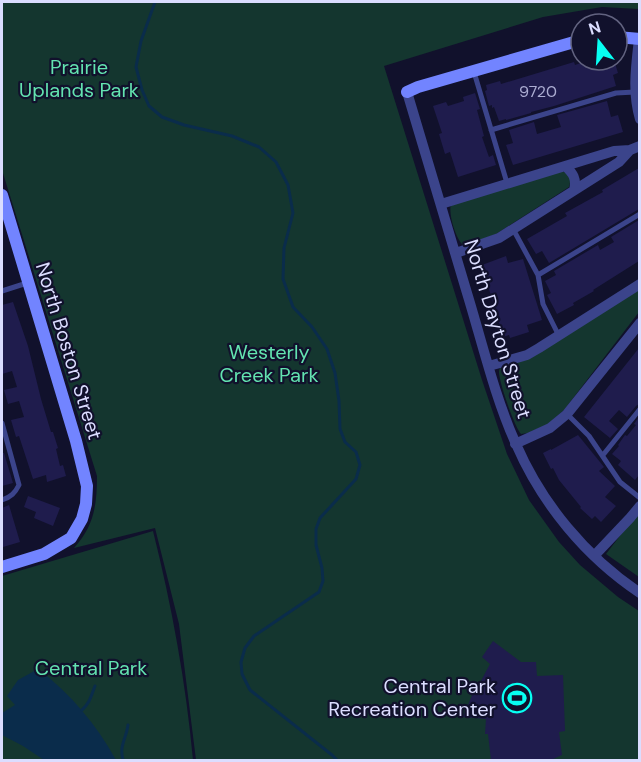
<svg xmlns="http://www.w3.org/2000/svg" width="641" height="762" font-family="'DM Sans',sans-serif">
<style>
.green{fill:#14362f}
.water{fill:#0a2c4b}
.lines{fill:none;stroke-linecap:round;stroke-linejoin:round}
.stream{stroke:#0a2c4b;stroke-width:3}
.building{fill:#1f1c4d}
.lane{stroke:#3b448b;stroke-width:5}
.street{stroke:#3b448b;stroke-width:10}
.secondary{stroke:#7284ff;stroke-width:12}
.labels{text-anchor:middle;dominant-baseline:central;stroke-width:4.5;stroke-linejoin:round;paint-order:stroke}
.number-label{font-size:16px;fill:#acadd2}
.park-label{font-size:20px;fill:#63e3b0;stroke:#11112c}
.street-label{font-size:20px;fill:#dbddff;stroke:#11112c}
.poi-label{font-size:20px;fill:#dbddff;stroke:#11112c;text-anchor:end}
</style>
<rect width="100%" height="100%" fill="#11112c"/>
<path class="green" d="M 2,2 L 639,2 L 639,9 L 602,7 L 543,17 L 384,66 L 482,380 L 507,454 L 529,500 L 559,542 L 580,565 L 618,597 L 639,611 L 639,760 L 196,760 L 179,624 L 155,528 L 74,548 C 94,526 97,505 97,476 L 2,170 Z
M 560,171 L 567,173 L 571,178 L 569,187 L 496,234 L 464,246 C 456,240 448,214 451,204 Z
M 639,288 L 639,312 L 564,410 L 548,424 L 528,433 L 521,434 C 515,428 498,380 499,371 C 499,370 500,368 501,367 Z
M 639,511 L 639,577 L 606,554 Z
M 153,531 C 172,607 186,683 193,760 L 2,760 L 2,576 Z"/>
<path class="water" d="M 38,669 C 71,694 96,724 116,760 L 44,760 L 23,746 L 2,735 L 2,713 L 15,705 L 7,696 L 18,680 Z"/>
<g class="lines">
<path class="stream" d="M 155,2 L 141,41 L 136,67 L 142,90 L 149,106 L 162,117 L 184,125 L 232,136 L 259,147 L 276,162 L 288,185 L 293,213 L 284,248 L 283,279 L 293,307 L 312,327 L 327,349 L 335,373 L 339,401 L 340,429 L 345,442 L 356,452 L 360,465 L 356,479 L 320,518 L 316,529 L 316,545 L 322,568 L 323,581 L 319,592 L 254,636 L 245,648 L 241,662 L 242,674 L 250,690 L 332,755 L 337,760
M 82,710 C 90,703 91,696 95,686
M 123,760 C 119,745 126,740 128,725"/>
</g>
<path class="building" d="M 590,60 L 614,60 L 618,73 L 613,75 L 616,86 L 554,106 L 531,112 L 531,113 L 506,120 L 506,119 L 499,121 L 494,107 L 492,108 L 492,105 L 489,106 L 485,91 L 487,90 L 486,85 L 500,81 L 501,84 L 574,62 L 575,65 Z
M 475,93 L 480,109 L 477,110 L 484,136 L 482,137 L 489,157 L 493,155 L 496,165 L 458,177 L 450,152 L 445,154 L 439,134 L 442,133 L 433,106 L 446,102 L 448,106 L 464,101 L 463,97 Z
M 607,101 L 611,117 L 618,115 L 623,132 L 513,165 L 506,145 L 513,143 L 509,130 L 534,122 L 537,134 L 561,127 L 557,115 Z
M 639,168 L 639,209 L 549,263 L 542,251 L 536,254 L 527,239 L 567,216 L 565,213 L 603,192 L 602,190 Z
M 639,220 L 639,261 L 593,290 L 594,291 L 573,303 L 574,305 L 557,314 L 547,295 L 551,293 L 545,281 L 556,275 L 554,271 L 598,245 L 600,250 L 614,242 L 611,237 Z
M 506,256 L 508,263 L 523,259 L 542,320 L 527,325 L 529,332 L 510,338 L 509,335 L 503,337 L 482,265 Z
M 13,302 L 28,346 L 41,399 L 51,432 L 53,432 L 58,448 L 56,449 L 60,466 L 63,465 L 66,476 L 47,482 L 46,475 L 33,479 L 19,436 L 16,437 L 11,420 L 24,417 L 19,401 L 8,404 L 4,390 L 17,387 L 12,371 L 2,374 L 2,305 Z
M 639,348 L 639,404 L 636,406 L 627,417 L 619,410 L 609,421 L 618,429 L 610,438 L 584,417 Z
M 639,417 L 639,475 L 635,480 L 618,465 L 621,461 L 612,454 L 619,446 L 618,445 L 625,435 L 627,436 L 636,425 L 634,424 Z
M 578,435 L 604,467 L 599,471 L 615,486 L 605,497 L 616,506 L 601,522 L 595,516 L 592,519 L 580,508 L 581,507 L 559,480 L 553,468 L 551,469 L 543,453 L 551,449 L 551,450 Z
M 2,453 L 4,453 L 13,483 L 2,486 Z
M 28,496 L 60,508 L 53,526 L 34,518 L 36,512 L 24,507 Z
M 9,505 L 20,542 L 3,547 L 2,541 L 2,508 Z
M 493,641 L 521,662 L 536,662 L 537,676 L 563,675 L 565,731 L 559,732 L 562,755 L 551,760 L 491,760 L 488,734 L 485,734 L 486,719 L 463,717 L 475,688 L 478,689 L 482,679 L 490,664 L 482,657 Z"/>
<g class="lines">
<path class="lane" d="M 474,72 L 507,183
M 491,130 L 616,93 L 635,92
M 513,229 L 538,275 L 543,304 L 559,336
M 538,275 L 640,214
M 2,291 L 27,283
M 567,414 L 589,436 L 620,482 L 640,498
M 2,423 L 19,485 C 15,493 11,497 2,500
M 603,455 L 640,409"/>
<path class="street" d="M 639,39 C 636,66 632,92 640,119
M 407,92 C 427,159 447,226 467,293 C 482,342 495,398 516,444 C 542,504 586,557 640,593
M 565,166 C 573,173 577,179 574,190
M 441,204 L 614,151 L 630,150
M 456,253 L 499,238 L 619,162 L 630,150 L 640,146
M 489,366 L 527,355 L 539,348 L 640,284
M 515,444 L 550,428 L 567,414 L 640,323
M 594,556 L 630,518 L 640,506"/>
<path class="secondary" d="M 617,37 L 640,39
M 407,92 L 418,87 L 581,40
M 2,195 L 76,441 L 87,486 L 86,504 L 82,519 L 71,538 L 44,554 L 2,567"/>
</g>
<defs>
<g id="stadium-ring" transform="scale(1.5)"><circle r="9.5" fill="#11112c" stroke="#07fff2" stroke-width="1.5"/><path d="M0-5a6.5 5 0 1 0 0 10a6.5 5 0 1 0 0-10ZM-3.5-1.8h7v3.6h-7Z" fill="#07fff2"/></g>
</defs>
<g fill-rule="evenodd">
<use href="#stadium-ring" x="517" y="698"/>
</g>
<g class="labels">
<g class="number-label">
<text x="538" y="91">9720</text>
</g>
<g class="park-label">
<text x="79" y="67">Prairie<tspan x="79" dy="23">Uplands Park</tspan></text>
<text x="269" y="352">Westerly<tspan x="269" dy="23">Creek Park</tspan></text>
<text x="91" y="668">Central Park</text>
</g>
<g class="street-label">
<text transform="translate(498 329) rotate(73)">North Dayton Street</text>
<text transform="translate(69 351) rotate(73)">North Boston Street</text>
</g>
<g class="poi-label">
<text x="496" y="686">Central Park<tspan x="496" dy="23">Recreation Center</tspan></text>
</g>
</g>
<rect width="641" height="762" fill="none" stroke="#dbddff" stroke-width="6"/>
<g transform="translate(599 42) rotate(343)"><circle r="28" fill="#11112c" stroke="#626380" stroke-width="1.5"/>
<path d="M0-4.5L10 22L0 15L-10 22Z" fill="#07fff2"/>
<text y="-9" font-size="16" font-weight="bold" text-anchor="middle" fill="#dbddff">N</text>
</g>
</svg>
